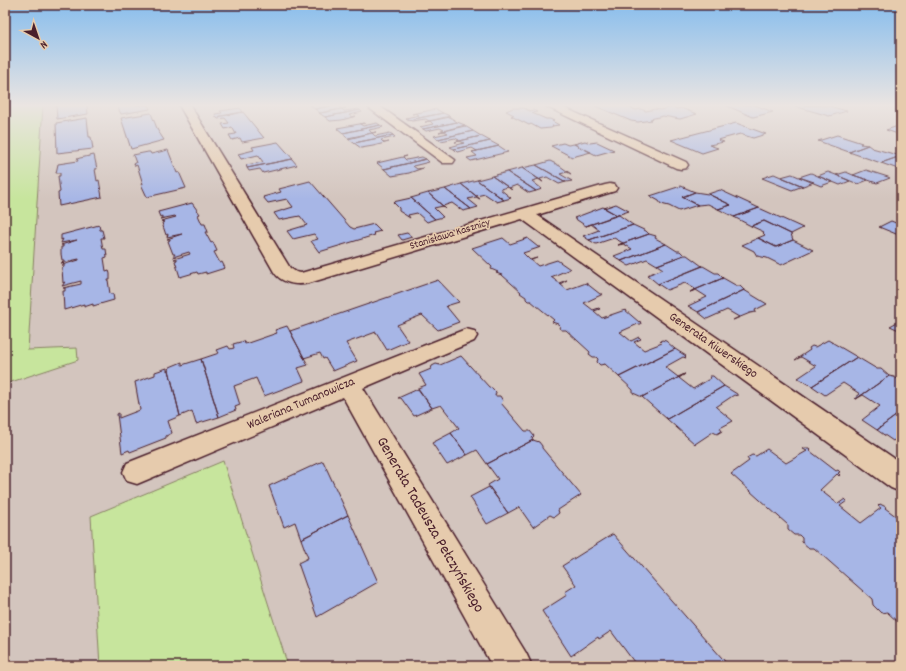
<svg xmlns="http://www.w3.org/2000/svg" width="906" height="671" font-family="Dekko,sans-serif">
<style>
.green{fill:#c7e59d;stroke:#888264}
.building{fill:#a7b6e6;stroke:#4a1f2b}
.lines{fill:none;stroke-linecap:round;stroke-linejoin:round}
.street-casing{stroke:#4a1f2b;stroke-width:3}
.street{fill:#e6cbad;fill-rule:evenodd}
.labels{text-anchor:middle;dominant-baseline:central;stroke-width:3.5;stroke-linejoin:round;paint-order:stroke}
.far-street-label{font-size:11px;fill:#4a1f2b;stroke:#e6cbad}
.street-label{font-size:13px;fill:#4a1f2b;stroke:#e6cbad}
.near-street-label{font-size:16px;fill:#4a1f2b;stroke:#e6cbad}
</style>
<rect width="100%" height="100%" fill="#d3c5be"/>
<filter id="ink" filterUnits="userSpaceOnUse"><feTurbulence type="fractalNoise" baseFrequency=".025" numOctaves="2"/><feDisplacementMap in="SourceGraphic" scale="8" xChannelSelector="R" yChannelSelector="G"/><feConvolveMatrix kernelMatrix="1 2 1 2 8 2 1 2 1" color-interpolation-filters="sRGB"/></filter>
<g filter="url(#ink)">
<path class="green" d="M 5,105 L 43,105 L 28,350 L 77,348 L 78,360 L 5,384 Z
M 223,461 L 288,666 L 100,666 L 91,516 Z"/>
<path class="building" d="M 56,105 L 87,105 L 88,114 L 57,119 Z
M 119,105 L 148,105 L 150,109 L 121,114 L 118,108 Z
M 310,105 L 334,105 L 315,109 Z
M 334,105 L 346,105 L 339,107 L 341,109 L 346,108 L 320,113 L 315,109 Z
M 593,105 L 623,105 L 636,110 L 641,109 L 646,111 L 655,109 L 660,110 L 673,107 L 677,109 L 681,108 L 697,114 L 680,119 L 663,116 L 650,119 L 652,120 L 638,122 L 631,121 Z
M 725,105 L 755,105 L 773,112 L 753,117 Z
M 791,105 L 829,106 L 847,111 L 829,116 Z
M 240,108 L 243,112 L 216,117 L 215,114 L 222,113 L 220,111 Z
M 346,108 L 342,109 L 344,111 L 358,109 L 360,110 L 325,117 L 319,113 L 320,113 Z
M 513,108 L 524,108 L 530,111 L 533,110 L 537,112 L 532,113 L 546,119 L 550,119 L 554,121 L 552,121 L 559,125 L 552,126 L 553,127 L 551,128 L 540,129 L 531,124 L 529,125 L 511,116 L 514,115 L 506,111 Z
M 436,109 L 443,113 L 409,120 L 406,118 L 419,115 L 416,113 L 412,114 Z
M 360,110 L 362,112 L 349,115 L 352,117 L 356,116 L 342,120 L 330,121 L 325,117 Z
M 243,112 L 264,138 L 242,142 L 240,138 L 232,140 L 229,135 L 236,134 L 232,127 L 225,129 L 222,124 L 229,123 L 225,118 L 218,119 L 216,117 Z
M 151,113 L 158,131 L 164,140 L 131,149 L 121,118 Z
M 443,113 L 450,116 L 425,122 L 429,121 L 426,119 L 412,121 L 409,120 Z
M 450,117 L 457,122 L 423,129 L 420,127 L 433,124 L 430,121 L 425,122 Z
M 87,118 L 89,137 L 91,137 L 93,149 L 57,153 L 56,123 Z
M 457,122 L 465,125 L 439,132 L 444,130 L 440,128 L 426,131 L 423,129 Z
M 365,123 L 360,124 L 363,126 L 377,123 L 380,125 L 343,133 L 337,128 Z
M 736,123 L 766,134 L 753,138 L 740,134 L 718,140 L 724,142 L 709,145 L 718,148 L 702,153 L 671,140 Z
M 380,125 L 383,127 L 369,130 L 372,133 L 376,132 L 348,138 L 346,137 L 343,133 Z
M 465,126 L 473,131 L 438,139 L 434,136 L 448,133 L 444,131 L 439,132 Z
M 898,126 L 901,126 L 901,135 L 886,130 Z
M 473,131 L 481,136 L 455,142 L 459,140 L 455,138 L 441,141 L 438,139 Z
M 376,132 L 372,133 L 375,136 L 390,133 L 393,135 L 354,143 L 348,139 Z
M 393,135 L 395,137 L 381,140 L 384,143 L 389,142 L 373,146 L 361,148 L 354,143 Z
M 837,135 L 862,143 L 860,144 L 868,145 L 849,152 L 818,141 Z
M 481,136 L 490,141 L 454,149 L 450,147 L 464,143 L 460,141 L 455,142 Z
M 490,141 L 499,146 L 472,152 L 477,151 L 472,148 L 457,152 L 454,149 Z
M 585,141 L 590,143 L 597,142 L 614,150 L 596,155 L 574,144 Z
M 278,142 L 293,159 L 247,168 L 246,165 L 263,162 L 258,155 L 241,159 L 238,154 L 254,150 L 252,147 Z
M 563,143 L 568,145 L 574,144 L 591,152 L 572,157 L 551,146 Z
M 868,145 L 872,148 L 901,156 L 881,163 L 849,152 Z
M 499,146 L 508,152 L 471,161 L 467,158 L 477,156 L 472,152 Z
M 168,150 L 177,173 L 179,172 L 186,188 L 147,197 L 141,184 L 143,184 L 137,165 L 135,166 L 134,163 L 136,163 L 133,155 L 148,152 L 150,152 L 151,154 Z
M 94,155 L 97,169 L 95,169 L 97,181 L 99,180 L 102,197 L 59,206 L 58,193 L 60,192 L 58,176 L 60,176 L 60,173 L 56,173 L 58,164 L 78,161 L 77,159 L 80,158 Z
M 407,156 L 403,157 L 406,160 L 422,157 L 426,159 L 384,169 L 377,163 Z
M 900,156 L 901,170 L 881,163 L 901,156 Z
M 292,159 L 297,165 L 263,173 L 260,169 L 249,171 L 247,168 Z
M 426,159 L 429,162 L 413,166 L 417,169 L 423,168 L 409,173 L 392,176 L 384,169 Z
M 550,161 L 560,166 L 571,174 L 567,172 L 560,174 L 572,181 L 566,182 L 536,165 Z
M 536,165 L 566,182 L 559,184 L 547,177 L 540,179 L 543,182 L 522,168 Z
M 522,168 L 543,182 L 539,179 L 532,181 L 542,189 L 536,191 L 507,172 Z
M 866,170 L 888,177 L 890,178 L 877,183 L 853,175 Z
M 507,172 L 536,191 L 529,193 L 517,185 L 509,188 L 512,190 L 492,176 Z
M 828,172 L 836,175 L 850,181 L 840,185 L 818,176 Z
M 846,172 L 853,175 L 868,180 L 858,184 L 836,175 Z
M 811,173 L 832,182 L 821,186 L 799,177 Z
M 774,174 L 781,177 L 803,186 L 792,190 L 762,178 Z
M 792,174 L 799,177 L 814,182 L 803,186 L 781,177 Z
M 492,176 L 508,187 L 500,189 L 511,198 L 504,200 L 477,180 Z
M 477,180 L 504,200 L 497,202 L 485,194 L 476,196 L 461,184 Z
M 310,181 L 350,227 L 354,229 L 374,224 L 381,231 L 373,233 L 375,235 L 319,252 L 311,241 L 318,239 L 314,234 L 293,239 L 287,231 L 307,225 L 300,216 L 279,220 L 274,213 L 293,207 L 287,199 L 268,203 L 263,197 L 281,192 L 279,189 Z
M 461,184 L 480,199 L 476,197 L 468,199 L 478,207 L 471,209 L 445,189 Z
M 681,186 L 695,192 L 682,197 L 698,205 L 679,211 L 669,206 L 661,204 L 659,201 L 650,196 Z
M 445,189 L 471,209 L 463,211 L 452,203 L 443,206 L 428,193 Z
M 720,190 L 759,208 L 734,217 L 718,209 L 731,205 L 708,194 Z
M 695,192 L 708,194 L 731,205 L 718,209 L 708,204 L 698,205 L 682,197 Z
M 428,193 L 446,209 L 443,206 L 434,208 L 443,217 L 435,219 L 411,198 Z
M 411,198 L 435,219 L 427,222 L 417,213 L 408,215 L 410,218 L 399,211 L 399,208 L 393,202 Z
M 192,203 L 200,214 L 198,215 L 202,224 L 205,224 L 208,232 L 205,232 L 211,243 L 213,242 L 217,251 L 214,252 L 220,263 L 222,262 L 225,268 L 206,274 L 206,272 L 198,274 L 197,272 L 180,277 L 175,261 L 177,260 L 177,259 L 174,259 L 190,254 L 189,252 L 173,257 L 175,254 L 173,254 L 168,241 L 170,240 L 170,239 L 167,239 L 182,234 L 167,237 L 168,234 L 166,235 L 162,223 L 164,222 L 161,221 L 176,217 L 175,216 L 160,219 L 162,218 L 162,216 L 160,217 L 158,212 Z
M 616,204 L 629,211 L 617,215 L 604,208 Z
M 603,207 L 617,215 L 586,226 L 574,218 Z
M 759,208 L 803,228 L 791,234 L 764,221 L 751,226 L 734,217 Z
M 619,215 L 633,225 L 589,240 L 583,236 L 599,230 L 591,224 L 586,226 Z
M 764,221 L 791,234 L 793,240 L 776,247 L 758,238 L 765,235 L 763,233 L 764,232 L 751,226 Z
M 891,221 L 901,225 L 901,236 L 879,227 Z
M 99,225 L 100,230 L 102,230 L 104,238 L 101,238 L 103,249 L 106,249 L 107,257 L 104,258 L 106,271 L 109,270 L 110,274 L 110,280 L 108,280 L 110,294 L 113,294 L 114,300 L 93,306 L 93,304 L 84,307 L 84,304 L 64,310 L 63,291 L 65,291 L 65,288 L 63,288 L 81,284 L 81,281 L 62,286 L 65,282 L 63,283 L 62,268 L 64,267 L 64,265 L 62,265 L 79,260 L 79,259 L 61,263 L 64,262 L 64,260 L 62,260 L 61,254 L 61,247 L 63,247 L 63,245 L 61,245 L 77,240 L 61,243 L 63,239 L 61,240 L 61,235 Z
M 633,225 L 646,231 L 649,234 L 618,245 L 623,243 L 614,238 L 596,244 L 589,240 Z
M 407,233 L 412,237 L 402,240 L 398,235 Z
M 649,234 L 656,236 L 655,238 L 666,244 L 621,261 L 614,256 L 632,249 L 624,244 L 618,245 Z
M 503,238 L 510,244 L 528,238 L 528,239 L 538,247 L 541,247 L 523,253 L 530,260 L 537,258 L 531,260 L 538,266 L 557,260 L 570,269 L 551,277 L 559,283 L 567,280 L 560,284 L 567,290 L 586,283 L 600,294 L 603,294 L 584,303 L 593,310 L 599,308 L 600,309 L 594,311 L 602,318 L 625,310 L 639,322 L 640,321 L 641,324 L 638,324 L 620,332 L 631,341 L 639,337 L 641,339 L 634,342 L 644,350 L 662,343 L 660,341 L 662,340 L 666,341 L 675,349 L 619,377 L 605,364 L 600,365 L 597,362 L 598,359 L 596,357 L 593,357 L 589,354 L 590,352 L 566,330 L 562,330 L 559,328 L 560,326 L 558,324 L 552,322 L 554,320 L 531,301 L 528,301 L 526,299 L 526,297 L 520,293 L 521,292 L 502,275 L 496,273 L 498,272 L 491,269 L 492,267 L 472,248 Z
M 758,238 L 776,247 L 793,240 L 813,250 L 781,265 L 767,258 L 757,256 L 754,251 L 742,245 Z
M 666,244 L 677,251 L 680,251 L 684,255 L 657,265 L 647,259 L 629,266 L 621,261 Z
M 684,255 L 687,255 L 702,266 L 658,284 L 647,275 L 663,269 L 657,265 Z
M 703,266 L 715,273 L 718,273 L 723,278 L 690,292 L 695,289 L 685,283 L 667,290 L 658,284 Z
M 723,278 L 737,286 L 740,286 L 744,290 L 698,312 L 688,306 L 707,297 L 696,290 L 690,292 Z
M 438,280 L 459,302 L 446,306 L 459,322 L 438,330 L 422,315 L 397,325 L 408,341 L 387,350 L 376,332 L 346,343 L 357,361 L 333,371 L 325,358 L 323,359 L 320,353 L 304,358 L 290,331 Z
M 744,290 L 767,304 L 755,310 L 756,312 L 750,313 L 733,320 L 739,317 L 727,310 L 707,319 L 698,312 Z
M 901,320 L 901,331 L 890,326 Z
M 287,326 L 308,365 L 298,368 L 304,381 L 264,396 L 256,378 L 234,386 L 240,405 L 235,407 L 236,410 L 219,417 L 201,359 L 219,353 L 217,350 L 228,346 L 230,349 L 234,348 L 233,344 L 244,341 L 245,344 L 277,333 L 275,330 Z
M 828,340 L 857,357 L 812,386 L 798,378 L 816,366 L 801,357 L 795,360 L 810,350 L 809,348 L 812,346 L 815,347 Z
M 675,349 L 686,356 L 685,357 L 686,358 L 683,357 L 665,367 L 678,377 L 685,374 L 642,397 L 633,393 L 633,390 L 619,377 Z
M 461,356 L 489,387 L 492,388 L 496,392 L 495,396 L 500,396 L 503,401 L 501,403 L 525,431 L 530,431 L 534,436 L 532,438 L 533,440 L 487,464 L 477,450 L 467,455 L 451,433 L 459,428 L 441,405 L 432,408 L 418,388 L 426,385 L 419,374 L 431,369 L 432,366 L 436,364 L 440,365 Z
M 857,357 L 877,369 L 881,369 L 889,376 L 856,399 L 855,398 L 860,394 L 843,383 L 825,395 L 812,386 Z
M 201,359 L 219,417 L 196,424 L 192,411 L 180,416 L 169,370 L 170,367 L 182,362 L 182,365 Z
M 167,368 L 167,371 L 169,370 L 180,416 L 168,421 L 172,433 L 166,436 L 166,438 L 130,452 L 129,450 L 122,453 L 117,414 L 119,413 L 119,418 L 140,410 L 135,382 L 155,375 L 155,372 Z
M 685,374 L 679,378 L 693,389 L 711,378 L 709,376 L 713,376 L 724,386 L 667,419 L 642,397 Z
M 889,376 L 894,377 L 900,380 L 901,383 L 901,412 L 877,430 L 862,420 L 880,406 L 863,395 L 856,399 Z
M 724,386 L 737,394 L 737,396 L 734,395 L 716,407 L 733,421 L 720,428 L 722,431 L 717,434 L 713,432 L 695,444 L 667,419 Z
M 418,389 L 432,408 L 414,416 L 401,398 L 398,398 Z
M 901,412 L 901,435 L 893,441 L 877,430 Z
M 451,433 L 467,455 L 447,465 L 432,443 Z
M 533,440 L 539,442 L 542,446 L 542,448 L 581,495 L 558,510 L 559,513 L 554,517 L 550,515 L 533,527 L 519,507 L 508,513 L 488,485 L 498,479 L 487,464 Z
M 805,448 L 809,448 L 811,450 L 810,451 L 836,471 L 838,470 L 840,472 L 838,473 L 840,475 L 839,476 L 837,474 L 820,490 L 838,504 L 845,499 L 847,501 L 840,506 L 861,523 L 881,508 L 878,506 L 880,504 L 886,507 L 885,508 L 901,520 L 901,625 L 887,612 L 881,613 L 873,605 L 872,599 L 814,548 L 809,548 L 802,542 L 802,538 L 799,535 L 794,535 L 788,530 L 788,525 L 731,474 L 749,461 L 747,458 L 752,455 L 756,456 L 767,449 L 786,463 L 807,451 L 803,449 Z
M 323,461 L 348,515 L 301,539 L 295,522 L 284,527 L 269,486 Z
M 489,487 L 508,513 L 487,524 L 470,497 Z
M 348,515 L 378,582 L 317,617 L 298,563 L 308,558 L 301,539 Z
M 613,534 L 729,666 L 637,666 L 611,631 L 599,639 L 598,637 L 571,656 L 542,611 L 567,595 L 565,592 L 576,585 L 562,566 Z"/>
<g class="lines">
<g class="street-casing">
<path id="street" d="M 179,105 L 190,105 L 290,268 L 296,272 L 301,273 L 605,185 L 610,184 L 615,185 L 617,188 L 615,191 L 537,215 L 901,463 L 901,492 L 891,488 L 522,219 L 309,283 C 296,286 281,283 274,272 Z
M 365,105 L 378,105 L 455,160 L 453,163 L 443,163 Z
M 543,105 L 558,105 L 686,162 L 688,165 L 686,168 L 681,169 L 676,168 Z
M 466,329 L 474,331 L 477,336 L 474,341 L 363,388 L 526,653 L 532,666 L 492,666 L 343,397 L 137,484 L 127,481 L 123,472 L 127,463 Z"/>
</g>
<use href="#street" class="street"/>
</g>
</g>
<linearGradient id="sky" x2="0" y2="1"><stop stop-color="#87bded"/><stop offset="0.53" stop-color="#ebe5e2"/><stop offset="1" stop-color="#ebe5e2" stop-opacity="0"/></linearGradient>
<rect width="906" height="199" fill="url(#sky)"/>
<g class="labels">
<g class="far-street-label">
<text transform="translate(450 235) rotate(-17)">Stanisława Kasznicy</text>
</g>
<g class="street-label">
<text transform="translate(713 346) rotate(35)">Generała Kiwerskiego</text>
<text transform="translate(301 404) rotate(-23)">Waleriana Tumanowicza</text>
</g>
<g class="near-street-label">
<text transform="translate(430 525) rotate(60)">Generała Tadeusza Pełczyńskiego</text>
</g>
</g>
<rect width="906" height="671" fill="none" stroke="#e6cbad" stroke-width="20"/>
<rect x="10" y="10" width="886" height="651" fill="none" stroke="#4a1f2b" stroke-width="1.5" filter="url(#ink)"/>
<g transform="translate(38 38) rotate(140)" stroke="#e6cbad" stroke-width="3" paint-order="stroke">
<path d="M0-3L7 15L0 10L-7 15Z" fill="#4a1f2b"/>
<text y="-6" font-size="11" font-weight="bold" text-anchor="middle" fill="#4a1f2b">N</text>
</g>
</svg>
